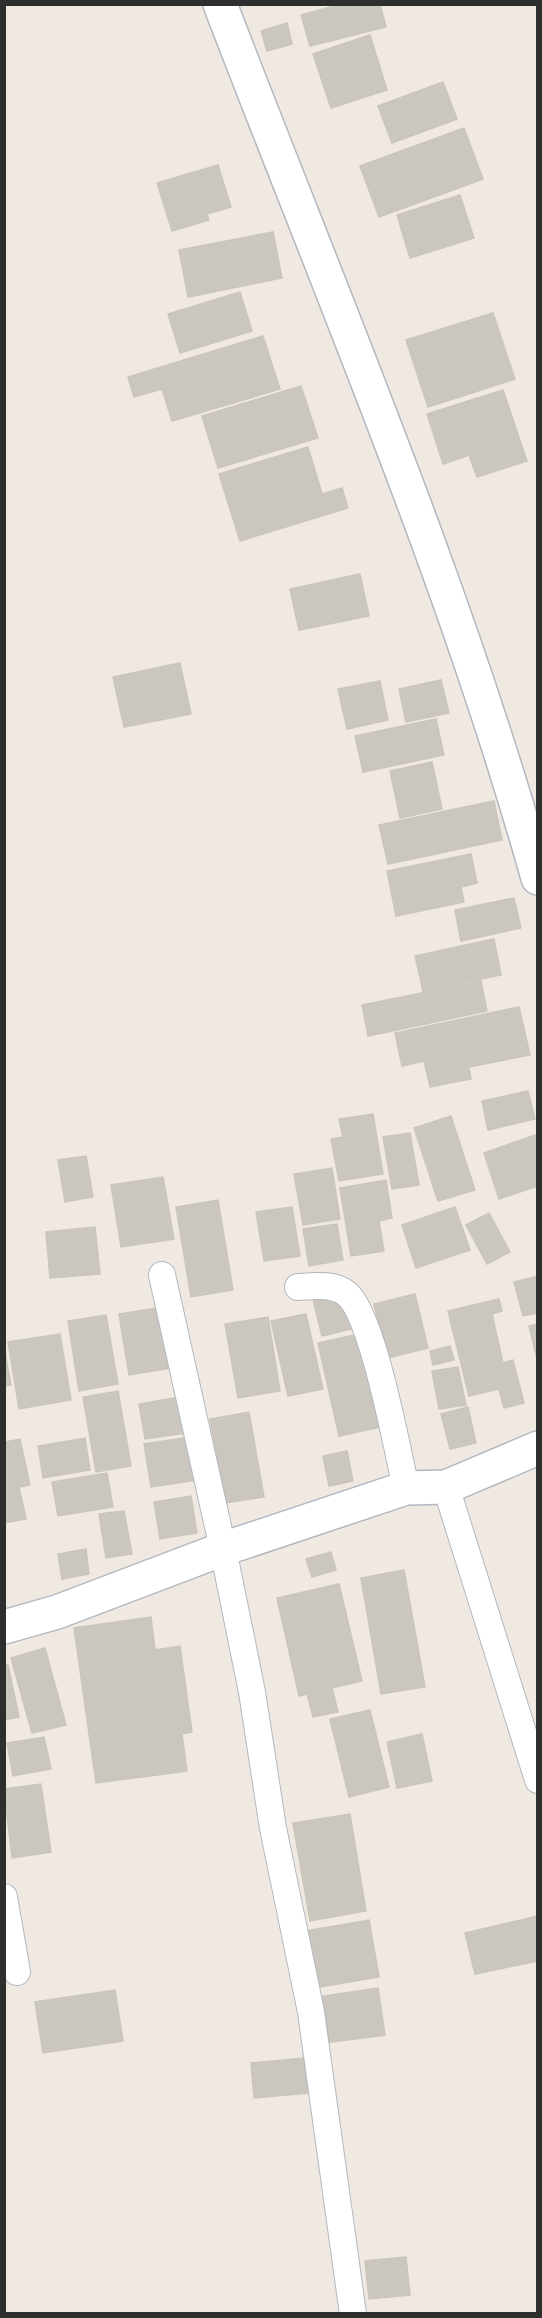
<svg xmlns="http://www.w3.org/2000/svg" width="542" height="2318" font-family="Karla,sans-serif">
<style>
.building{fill:#cbc7bf;stroke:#cbc5ba;stroke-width:1.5}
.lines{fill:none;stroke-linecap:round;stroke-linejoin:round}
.street-casing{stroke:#b4b7c1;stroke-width:28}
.secondary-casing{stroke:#b4b7c1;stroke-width:36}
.street{stroke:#fff;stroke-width:26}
.secondary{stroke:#fff;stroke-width:33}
</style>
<rect width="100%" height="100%" fill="#efe9e1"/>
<path class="building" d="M 341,4 L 380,4 L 386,27 L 310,46 L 301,15 Z
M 287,23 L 292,44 L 267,51 L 261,31 Z
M 370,35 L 387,90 L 331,108 L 313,54 Z
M 443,82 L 457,119 L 392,143 L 378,106 Z
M 464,128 L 483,179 L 379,217 L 360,166 Z
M 218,165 L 231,207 L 207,214 L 209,220 L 172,231 L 157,183 Z
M 460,195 L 474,238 L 410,258 L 397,215 Z
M 273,232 L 282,278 L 188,297 L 179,250 Z
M 240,292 L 252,331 L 180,353 L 168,314 Z
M 493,313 L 515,379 L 428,407 L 406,340 Z
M 263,336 L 280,389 L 172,421 L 162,389 L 134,397 L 128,377 Z
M 301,386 L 318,438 L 218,468 L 202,416 Z
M 503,390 L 527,461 L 477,477 L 469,455 L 443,464 L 427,414 Z
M 308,447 L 322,494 L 342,488 L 348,508 L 240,541 L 219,474 Z
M 360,574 L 369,616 L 299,630 L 290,589 Z
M 180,663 L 191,714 L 124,727 L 113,677 Z
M 441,680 L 449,713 L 406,722 L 399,689 Z
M 380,681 L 388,720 L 347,729 L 338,689 Z
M 436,719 L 444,755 L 363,772 L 355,736 Z
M 432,762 L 442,809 L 400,818 L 390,771 Z
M 494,801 L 502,840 L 388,864 L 379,825 Z
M 471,854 L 477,883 L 461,887 L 464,902 L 396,916 L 387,871 Z
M 514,898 L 521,928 L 461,941 L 455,910 Z
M 494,939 L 501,975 L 423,991 L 415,956 Z
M 481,981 L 487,1011 L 368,1036 L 362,1005 Z
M 519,1007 L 530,1055 L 469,1067 L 471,1079 L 430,1087 L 424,1061 L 402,1066 L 395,1033 Z
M 528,1091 L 535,1119 L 488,1130 L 482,1101 Z
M 373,1114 L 383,1174 L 339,1181 L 331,1139 L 343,1137 L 339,1119 Z
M 451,1116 L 475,1190 L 438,1201 L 414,1128 Z
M 410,1133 L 419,1185 L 392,1189 L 383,1137 Z
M 538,1134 L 538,1186 L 499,1199 L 484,1153 Z
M 86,1156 L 93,1197 L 65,1202 L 58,1160 Z
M 332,1168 L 340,1219 L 303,1225 L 294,1174 Z
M 163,1177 L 174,1239 L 121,1247 L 111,1185 Z
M 386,1180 L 392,1218 L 379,1221 L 384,1251 L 351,1256 L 340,1188 Z
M 218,1200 L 233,1290 L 191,1297 L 176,1207 Z
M 292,1207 L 300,1256 L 264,1261 L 256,1212 Z
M 455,1207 L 470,1250 L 416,1268 L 402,1225 Z
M 489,1213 L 510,1252 L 487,1264 L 466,1225 Z
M 337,1224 L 343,1260 L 309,1266 L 303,1229 Z
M 95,1227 L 100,1274 L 50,1278 L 46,1232 Z
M 538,1276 L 538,1313 L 523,1316 L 514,1282 Z
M 343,1292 L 351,1329 L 322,1336 L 313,1299 Z
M 415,1294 L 428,1348 L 387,1358 L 374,1304 Z
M 499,1299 L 502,1311 L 492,1314 L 503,1363 L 513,1360 L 524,1403 L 504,1408 L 499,1389 L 469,1396 L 448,1311 Z
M 162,1307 L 172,1368 L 129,1375 L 119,1314 Z
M 306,1314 L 323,1389 L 288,1396 L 271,1321 Z
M 106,1315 L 118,1384 L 79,1391 L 68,1321 Z
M 268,1317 L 280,1391 L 238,1398 L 225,1324 Z
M 538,1324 L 538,1363 L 529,1326 Z
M 60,1334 L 71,1400 L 19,1409 L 8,1342 Z
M 360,1334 L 381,1427 L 339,1436 L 318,1343 Z
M 450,1346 L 454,1360 L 433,1365 L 430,1351 Z
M 4,1347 L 11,1385 L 4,1386 Z
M 458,1367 L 466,1405 L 439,1409 L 432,1371 Z
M 118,1391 L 131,1466 L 96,1472 L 83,1397 Z
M 179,1397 L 185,1433 L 145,1439 L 139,1404 Z
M 468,1407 L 476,1443 L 450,1449 L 441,1414 Z
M 249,1412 L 264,1497 L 225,1503 L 210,1419 Z
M 190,1437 L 197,1480 L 151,1487 L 144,1444 Z
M 85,1438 L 90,1470 L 43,1478 L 38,1446 Z
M 20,1439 L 30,1485 L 19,1487 L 26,1519 L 4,1523 L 4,1442 Z
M 347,1451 L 353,1481 L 329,1486 L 323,1456 Z
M 107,1473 L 113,1507 L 58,1516 L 52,1482 Z
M 191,1496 L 197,1533 L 160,1539 L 154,1502 Z
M 124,1511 L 132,1554 L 106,1558 L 99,1514 Z
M 86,1549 L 89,1574 L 62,1579 L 58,1554 Z
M 331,1552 L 336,1570 L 312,1577 L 306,1559 Z
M 404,1570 L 425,1687 L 381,1694 L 361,1578 Z
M 339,1584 L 362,1681 L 332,1688 L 338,1712 L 313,1717 L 307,1694 L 299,1696 L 277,1598 Z
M 151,1617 L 155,1650 L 180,1646 L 192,1732 L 182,1734 L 187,1771 L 96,1783 L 74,1628 Z
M 45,1648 L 66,1725 L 32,1733 L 11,1658 Z
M 4,1665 L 8,1665 L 19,1717 L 4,1720 Z
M 370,1710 L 389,1787 L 349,1797 L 330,1719 Z
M 422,1734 L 432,1781 L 397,1788 L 387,1742 Z
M 44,1737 L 51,1769 L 13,1776 L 7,1743 Z
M 41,1784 L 51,1852 L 12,1858 L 4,1789 Z
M 350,1814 L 366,1911 L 310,1921 L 293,1823 Z
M 538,1916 L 538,1961 L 475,1974 L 465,1933 Z
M 369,1920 L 379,1977 L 315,1988 L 305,1931 Z
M 378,1988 L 385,2035 L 324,2043 L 318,1997 Z
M 115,1990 L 123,2041 L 43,2053 L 35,2002 Z
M 305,2058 L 308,2093 L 254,2098 L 251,2063 Z
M 406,2257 L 410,2295 L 369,2299 L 365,2261 Z"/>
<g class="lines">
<g class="street-casing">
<path id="street" d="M 162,1275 L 223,1549 L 252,1692 L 273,1828 L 311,2012 L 353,2314
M 298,1287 C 314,1286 334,1283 347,1294 C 373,1316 397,1449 406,1488
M 446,1487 L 538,1780
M 4,1897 L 17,1972"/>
</g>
<g class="secondary-casing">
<path id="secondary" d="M 220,4 C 331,294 454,579 538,878
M 4,1627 L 57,1612 L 223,1549 L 406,1488 L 446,1487 L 538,1448"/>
</g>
<use href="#street" class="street"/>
<use href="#secondary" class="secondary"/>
</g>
<rect width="542" height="2318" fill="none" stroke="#2e2e2e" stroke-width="12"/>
</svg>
